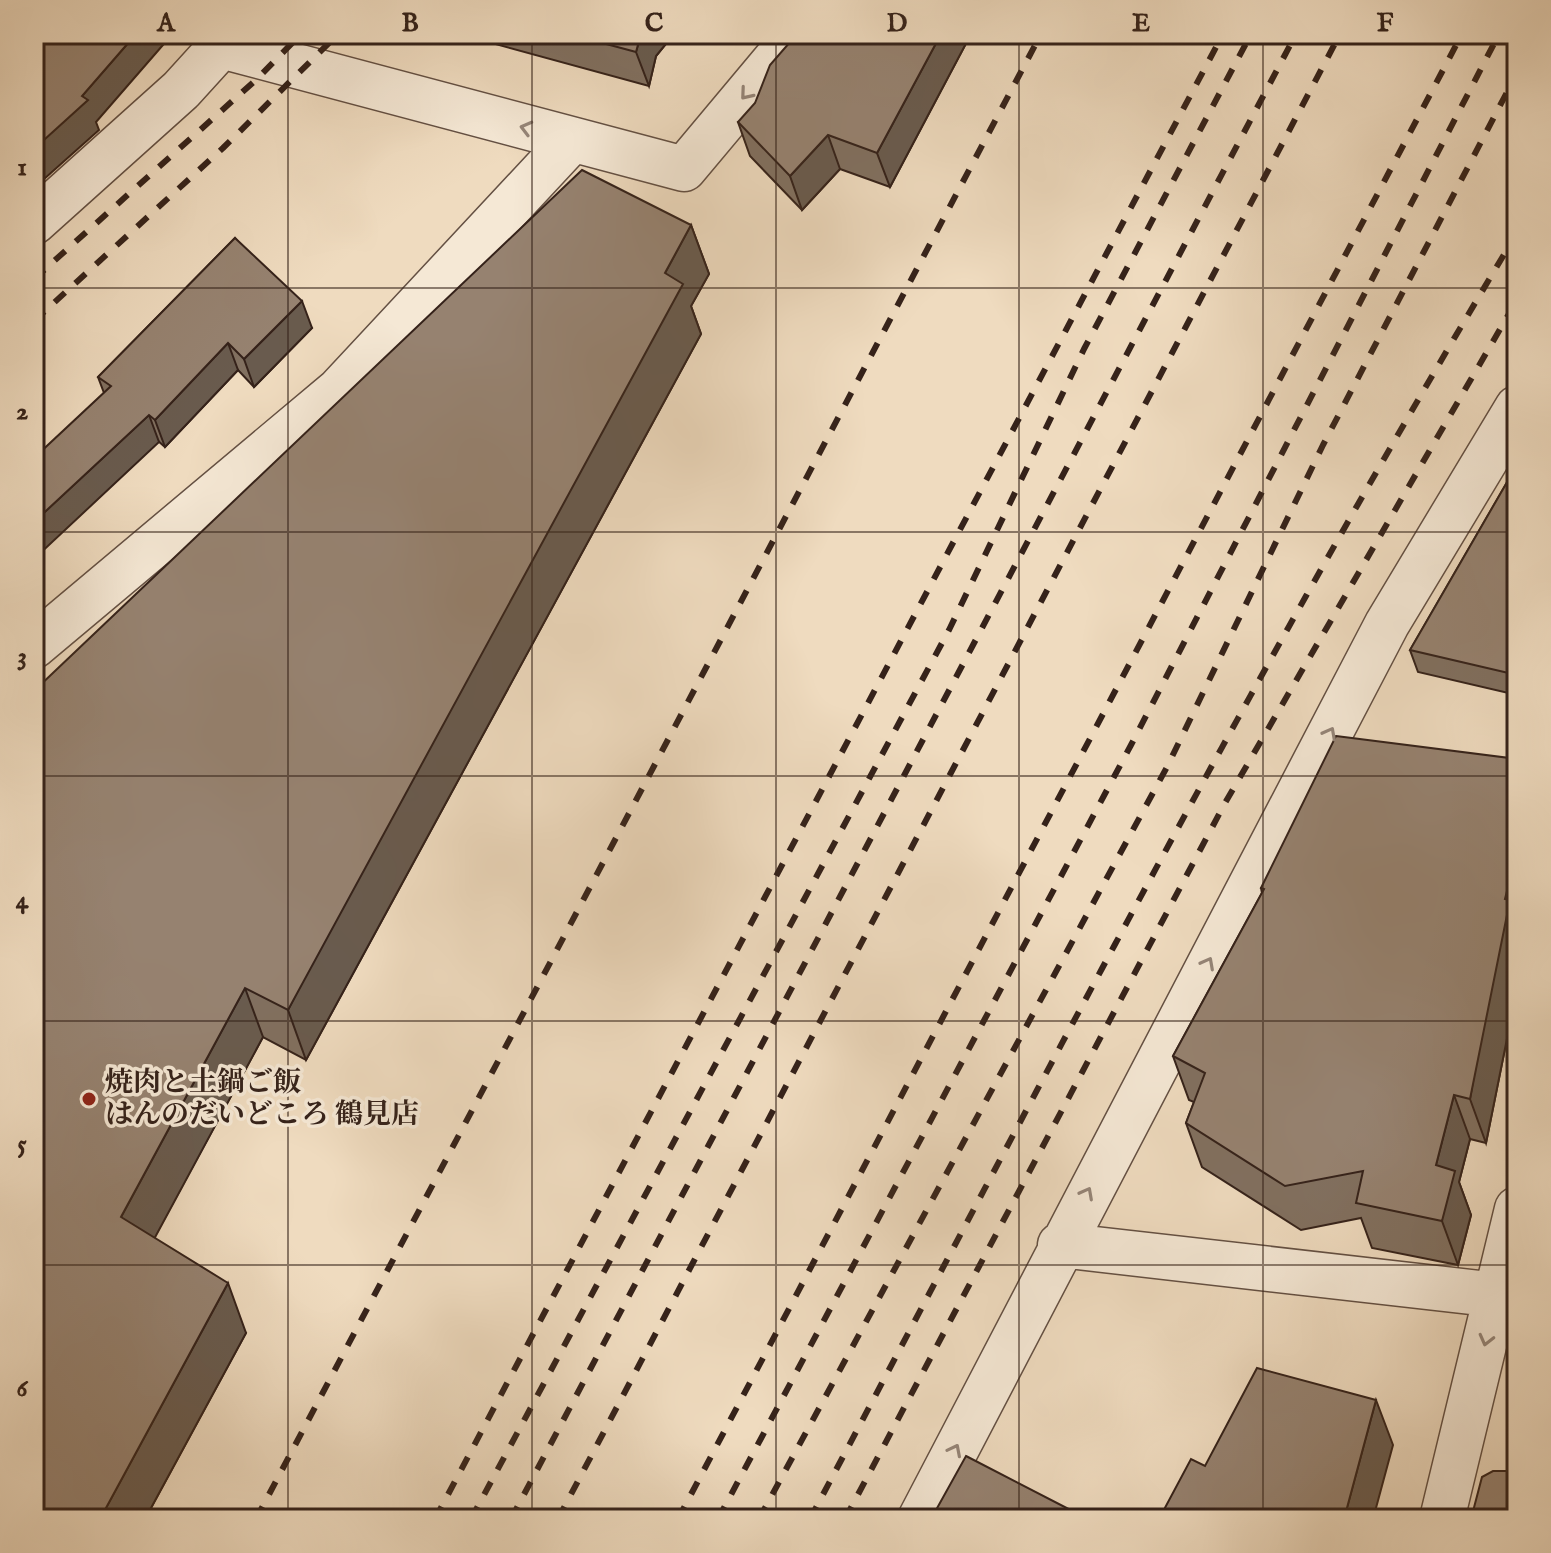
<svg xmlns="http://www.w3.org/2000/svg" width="1551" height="1553" font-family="'IM FELL English','Noto Serif JP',serif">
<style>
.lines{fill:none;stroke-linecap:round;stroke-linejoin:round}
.street-casing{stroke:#645043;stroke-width:47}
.street{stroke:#f5e8d5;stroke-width:44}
.rail{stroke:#35221a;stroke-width:6;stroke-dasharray:14 14;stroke-linecap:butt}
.wall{fill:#817060;stroke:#35221a;stroke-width:2}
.shaded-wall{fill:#695b4e;stroke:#35221a;stroke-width:2}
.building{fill:#968270;stroke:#35221a;stroke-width:2}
.oneway{stroke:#958578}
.grid{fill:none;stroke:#35221a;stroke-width:2;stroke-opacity:0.55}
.poi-dot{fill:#8f2418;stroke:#f5e8d5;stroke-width:3}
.labels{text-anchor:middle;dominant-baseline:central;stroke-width:7;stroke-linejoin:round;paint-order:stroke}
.poi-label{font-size:28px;font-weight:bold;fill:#35221a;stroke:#f5e8d5;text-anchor:start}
.neatline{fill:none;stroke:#35221a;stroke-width:3}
.grid-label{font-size:26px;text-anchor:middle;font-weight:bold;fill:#35221a}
</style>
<rect width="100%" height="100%" fill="#efdbbf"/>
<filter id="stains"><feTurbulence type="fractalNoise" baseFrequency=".0025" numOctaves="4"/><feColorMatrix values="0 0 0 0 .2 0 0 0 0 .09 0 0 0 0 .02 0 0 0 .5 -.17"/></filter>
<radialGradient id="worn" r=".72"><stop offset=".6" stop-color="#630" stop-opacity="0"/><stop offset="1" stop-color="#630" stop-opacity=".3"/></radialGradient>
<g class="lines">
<g class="street-casing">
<path id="street" d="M 211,34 L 221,46 L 684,169 L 797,34
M 34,222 L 181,90 L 221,46
M 34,646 L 339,390 L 572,140
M 1060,1245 L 1497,1295
M 920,1519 L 1387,624 L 1517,408
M 1442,1519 L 1517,1209"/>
</g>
<use href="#street" class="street"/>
<path class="rail" d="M 34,279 L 258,78 L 301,34
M 34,321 L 223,148 L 338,34
M 256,1519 L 1041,34
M 435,1519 L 1223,34
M 471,1519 L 949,630 L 1084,349 L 1251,34
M 511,1519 L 1296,34
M 558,1519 L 1340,34
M 678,1519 L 1462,34
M 718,1519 L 1131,745 L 1499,34
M 759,1519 L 1167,767 L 1323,445 L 1517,73
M 810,1519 C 1039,1087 1264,652 1517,233
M 845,1519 L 1225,803 L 1517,300"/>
</g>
<path class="wall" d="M 475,34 L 674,34 L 656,56 L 649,86 L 477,39 Z
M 971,34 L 890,187 L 840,169 L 802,210 L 750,156 L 738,122 Z
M 691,225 L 709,274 L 691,306 L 701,334 L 306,1060 L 263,1037 L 154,1238 L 246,1333 L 145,1519 L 34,691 Z
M 235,238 L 312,328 L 254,387 L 238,370 L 165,447 L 104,393 L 98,377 Z
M 1517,465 L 1517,695 L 1418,672 L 1410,650 Z
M 1517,759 L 1517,989 L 1486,1143 L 1470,1139 L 1459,1182 L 1471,1215 L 1458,1265 L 1372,1248 L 1361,1218 L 1301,1230 L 1202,1167 L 1186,1123 L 1194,1102 L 1189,1100 L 1173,1056 L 1262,893 L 1261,888 Z
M 1517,1394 L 1517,1445 L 1510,1424 Z"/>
<path class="shaded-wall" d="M 136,34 L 167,34 L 169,38 L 96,122 L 99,130 L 34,188 L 34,149 L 82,96 Z
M 641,34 L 674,34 L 656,56 L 649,86 L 636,52 Z
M 941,34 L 971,34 L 890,187 L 877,153 Z
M 828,135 L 840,169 L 802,210 L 790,176 Z
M 691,225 L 709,274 L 691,306 L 701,334 L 306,1060 L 288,1010 L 665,273 Z
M 302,301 L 312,328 L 254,387 L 244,359 Z
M 228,343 L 238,370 L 165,447 L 155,420 Z
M 149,415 L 159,442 L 34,559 L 34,522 Z
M 1517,851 L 1517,989 L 1486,1143 L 1470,1099 L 1505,899 Z
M 245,988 L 263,1037 L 139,1267 L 121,1217 Z
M 1454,1095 L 1470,1139 L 1459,1182 L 1471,1215 L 1458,1265 L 1442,1221 L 1436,1165 Z
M 228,1283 L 246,1333 L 145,1519 L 100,1519 Z
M 1376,1400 L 1393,1445 L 1373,1519 L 1344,1519 Z"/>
<path class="building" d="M 34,34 L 136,34 L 82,96 L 88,100 L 34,149 Z
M 569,34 L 641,34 L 636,52 Z
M 797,34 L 941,34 L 877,153 L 828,135 L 790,176 L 738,122 L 755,103 L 770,65 Z
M 582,170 L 691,225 L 665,273 L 683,284 L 288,1010 L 245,988 L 121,1217 L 228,1283 L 100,1519 L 34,1519 L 34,691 Z
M 235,238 L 302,301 L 244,359 L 228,343 L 155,420 L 149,415 L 34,522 L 34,458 L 111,386 L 98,377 Z
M 1517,465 L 1517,675 L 1410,650 Z
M 1336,736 L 1517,759 L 1517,851 L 1505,899 L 1510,900 L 1470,1099 L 1454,1095 L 1436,1165 L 1455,1171 L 1442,1221 L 1356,1203 L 1363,1171 L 1285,1186 L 1186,1123 L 1205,1073 L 1173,1056 L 1264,889 L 1261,888 Z
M 1257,1368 L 1376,1400 L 1344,1519 L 1159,1519 L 1191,1459 L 1205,1466 Z
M 1517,1394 L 1517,1432 L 1510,1424 Z
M 966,1456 L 1088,1519 L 931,1519 Z
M 1517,1466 L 1517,1519 L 1471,1519 L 1482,1477 L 1493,1471 L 1508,1471 Z"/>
<defs><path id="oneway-chevron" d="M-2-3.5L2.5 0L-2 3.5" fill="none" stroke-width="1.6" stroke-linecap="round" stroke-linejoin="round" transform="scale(2)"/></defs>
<g class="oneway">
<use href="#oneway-chevron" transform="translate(746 94) rotate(130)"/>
<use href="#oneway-chevron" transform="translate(526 128) rotate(-165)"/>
<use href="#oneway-chevron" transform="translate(1330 733) rotate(-62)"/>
<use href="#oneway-chevron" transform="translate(1208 963) rotate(-62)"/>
<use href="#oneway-chevron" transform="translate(1087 1193) rotate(-62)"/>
<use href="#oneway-chevron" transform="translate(1486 1340) rotate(104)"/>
<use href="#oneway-chevron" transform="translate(955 1450) rotate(-63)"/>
</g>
<path class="grid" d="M 288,34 L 288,1519M 532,34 L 532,1519M 776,34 L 776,1519M 1019,34 L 1019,1519M 1263,34 L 1263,1519M 34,288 L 1517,288M 34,532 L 1517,532M 34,776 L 1517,776M 34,1021 L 1517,1021M 34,1265 L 1517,1265"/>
<circle class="poi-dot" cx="89" cy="1099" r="8"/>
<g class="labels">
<g class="poi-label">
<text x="105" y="1083">焼肉と土鍋ご飯<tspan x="105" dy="32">はんのだいどころ 鶴見店</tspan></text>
</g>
</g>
<rect width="1551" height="1553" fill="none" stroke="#efdbbf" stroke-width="88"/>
<rect x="44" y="44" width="1463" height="1465" class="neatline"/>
<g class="grid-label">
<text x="166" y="31">A</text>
<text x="410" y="31">B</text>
<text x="654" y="31">C</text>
<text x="897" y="31">D</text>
<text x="1141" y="31">E</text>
<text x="1385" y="31">F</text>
<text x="22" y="175">1</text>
<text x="22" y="419">2</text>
<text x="22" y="664">3</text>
<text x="22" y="908">4</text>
<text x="22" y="1152">5</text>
<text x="22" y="1396">6</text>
</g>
<rect width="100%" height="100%" filter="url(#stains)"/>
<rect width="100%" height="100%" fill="url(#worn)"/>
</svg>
